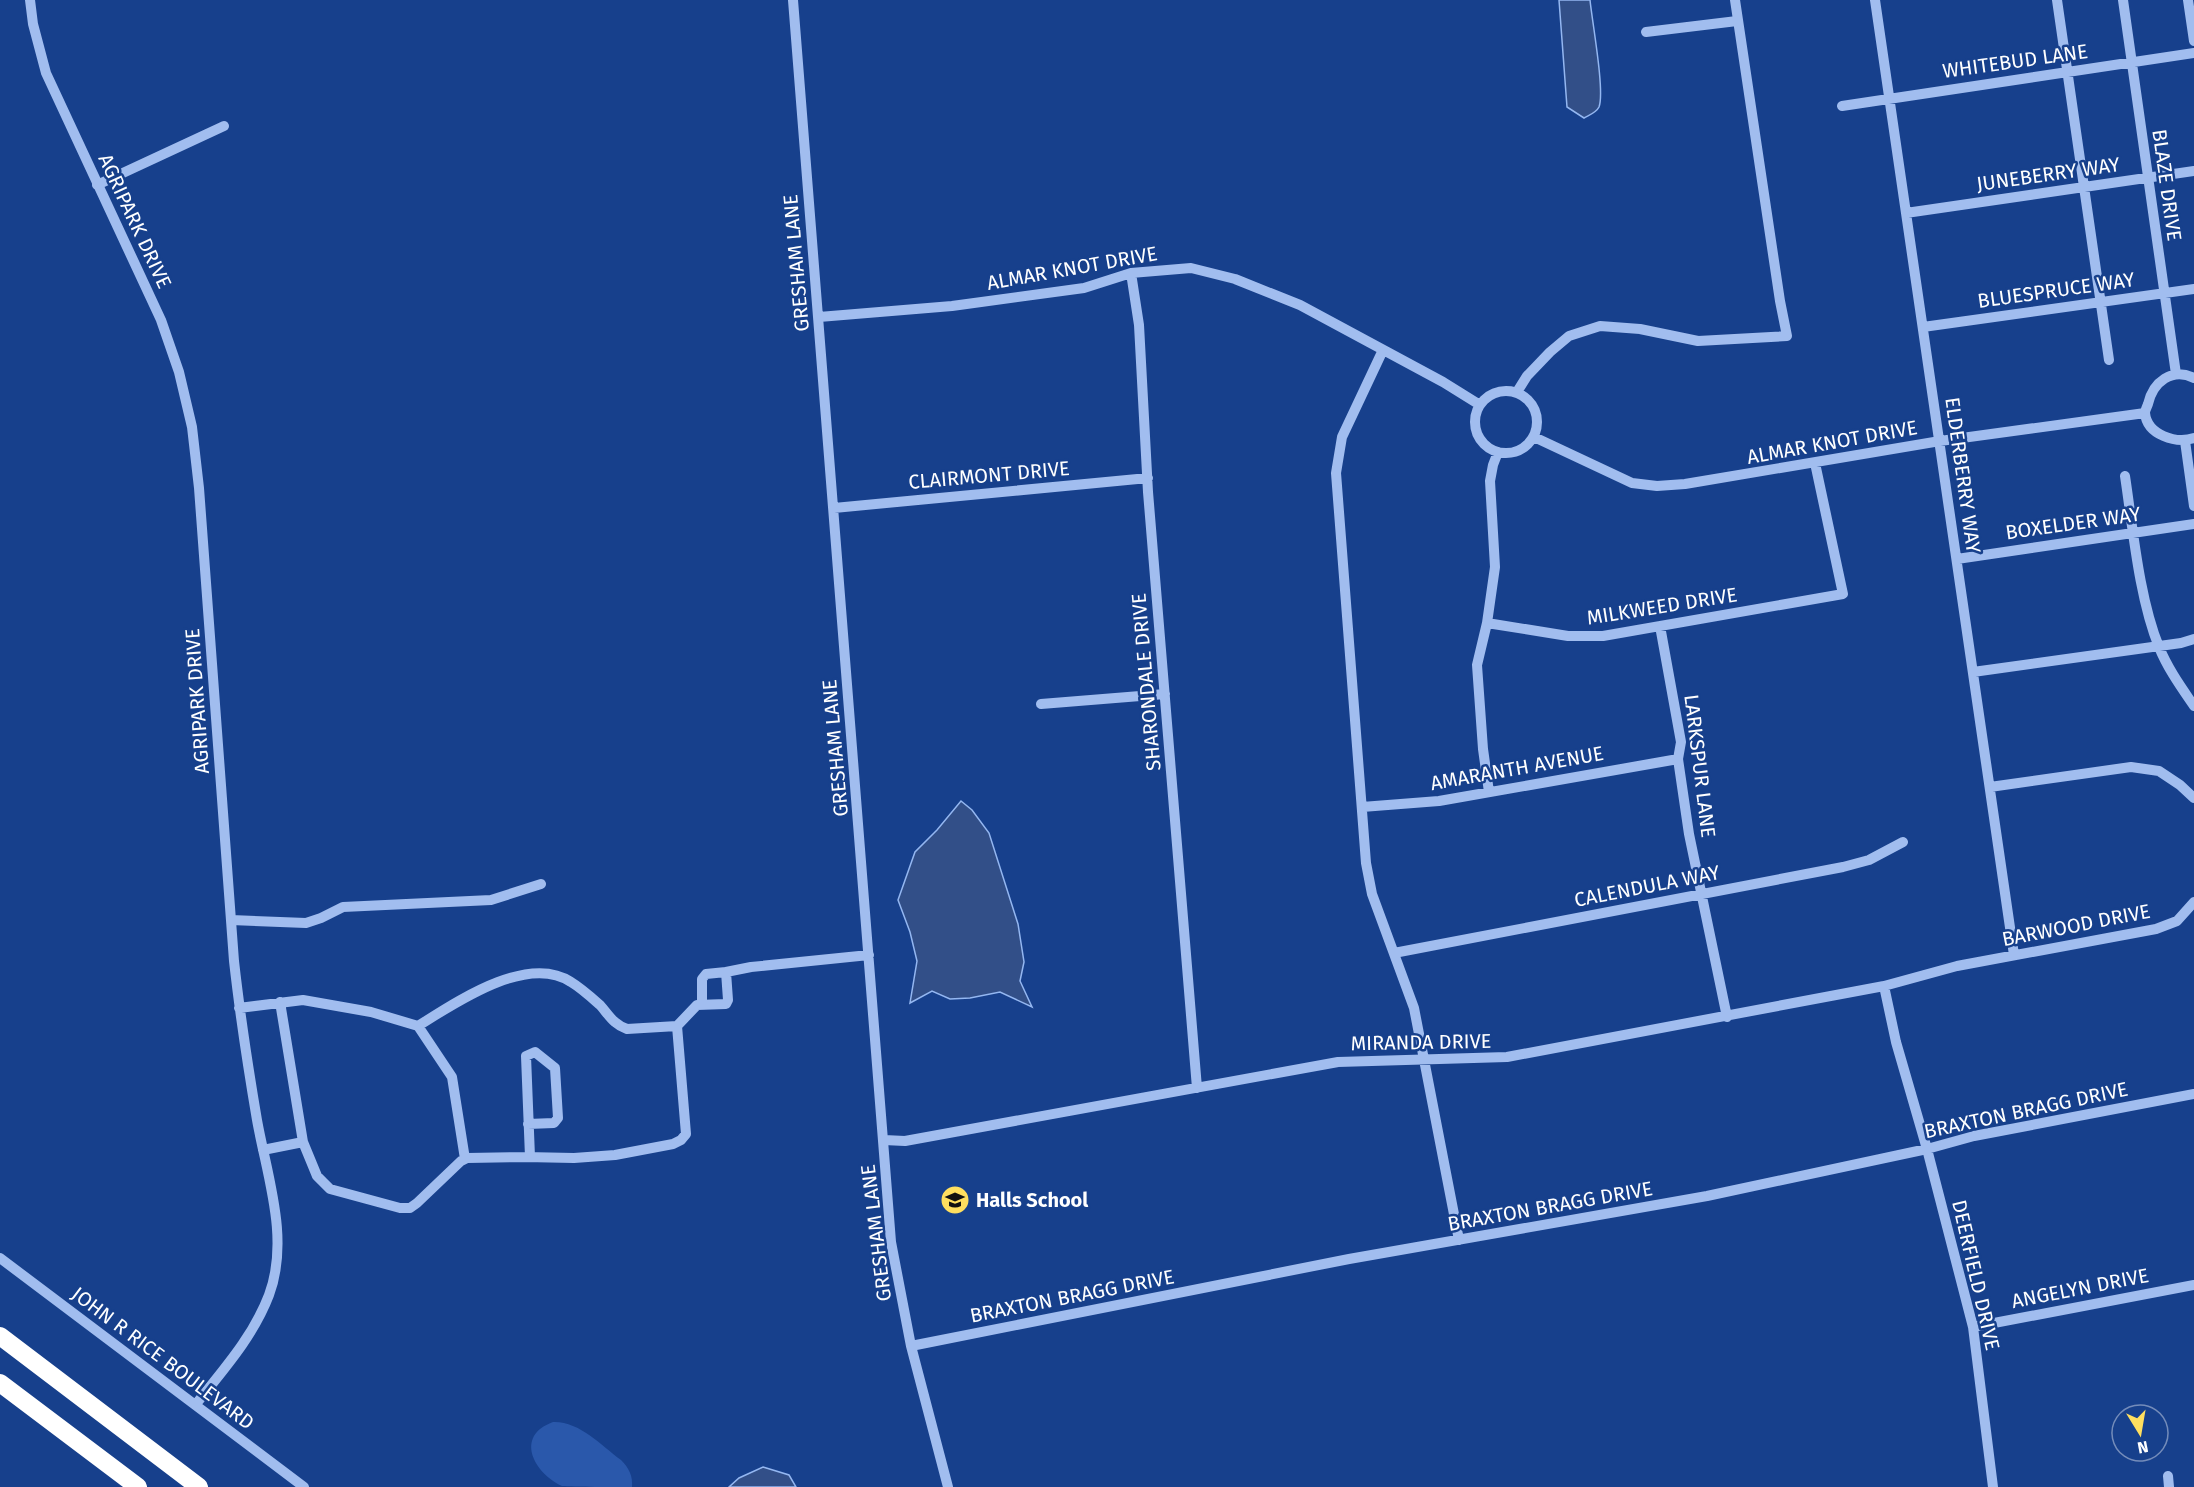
<svg xmlns="http://www.w3.org/2000/svg" width="2194" height="1487" font-family="'Fira Sans',sans-serif">
<style>
.green{fill:#2a58ab}
.water{fill:#324f88;stroke:#94b7f1;stroke-width:1.5}
.lines{fill:none;stroke-linecap:round;stroke-linejoin:round}
.minor{stroke:#a1bdef;stroke-width:10}
.highway{stroke:#fff;stroke-width:18}
.labels{text-anchor:middle;dominant-baseline:central;stroke-width:5;stroke-linejoin:round;paint-order:stroke}
.street-label{font-size:20px;fill:#fff;stroke:#17408c}
.poi-label{font-size:20px;font-weight:bold;fill:#fff;stroke:#17408c;text-anchor:start}
</style>
<rect width="100%" height="100%" fill="#17408c"/>
<path class="green" d="M 553,1422 C 579,1421 601,1445 621,1460 C 629,1468 633,1476 632,1487 C 618,1487 571,1487 562,1486 C 534,1473 514,1436 553,1422 Z"/>
<path class="water" d="M 1559,0 L 1590,0 C 1592,21 1605,91 1599,107 C 1596,113 1589,115 1584,118 L 1567,107 Z
M 961,801 L 972,810 L 989,833 L 1018,924 L 1024,962 L 1020,981 L 1032,1007 L 1000,992 L 970,998 L 950,999 L 932,991 L 910,1003 L 917,961 L 910,932 L 898,900 L 915,852 L 937,830 Z
M 763,1467 L 789,1475 L 796,1487 L 729,1487 L 739,1478 Z"/>
<g class="lines">
<path class="minor" d="M 30,0 L 33,24 L 46,73 L 161,320 L 179,372 L 192,427 L 199,488 L 234,961 C 240,1015 248,1067 257,1120 C 267,1176 290,1239 269,1295 C 253,1337 223,1370 196,1404
M 793,0 L 891,1242 L 911,1346 L 948,1487
M 1875,0 L 2014,955
M 2057,0 L 2109,360
M 2123,0 L 2176,374
M 2188,0 L 2194,41
M 1646,32 L 1737,21
M 1842,106 L 2194,53
M 97,185 L 224,126
M 1906,213 L 2194,171
M 1131,273 L 1139,325 L 1148,492 L 1197,1088
M 819,317 L 952,306 L 1084,288 L 1131,273 L 1191,268 L 1235,279 L 1300,305 L 1443,382 L 1480,405
M 1923,327 L 2194,289
M 1383,350 L 1342,437 L 1336,473 L 1366,863 L 1372,894 L 1414,1008 L 1459,1240
M 2194,378 C 2172,367 2153,382 2148,404 C 2147,407 2145,410 2145,413 C 2147,435 2176,444 2194,438
M1475 422a31 31 0 1 1 62 0a31 31 0 1 1-62 0Z
M 1517,392 L 1527,376 L 1550,352 L 1569,336 L 1600,326 L 1640,329 L 1698,341 L 1787,336 L 1780,301 L 1735,0
M 1534,437 L 1632,483 L 1657,486 L 1685,484 L 1940,441 L 2145,413
M 2185,441 L 2194,506
M 2125,476 C 2133,529 2139,598 2159,647 C 2168,669 2181,687 2194,706
M 834,508 L 1148,478
M 1957,559 L 2194,524
M 1487,623 L 1568,636 L 1603,636 L 1843,594 L 1815,463
M 1660,626 L 1681,742 L 1678,759 L 1689,834 L 1727,1017
M 1973,672 L 2181,643 L 2194,639
M 1041,704 L 1165,694
M 1990,787 L 2131,767 L 2159,771 L 2180,785 L 2194,798
M 1489,792 L 1483,749 L 1477,665 L 1487,623 L 1495,567 L 1490,481 L 1493,465 L 1498,452
M 1362,807 L 1439,801 L 1678,759
M 231,920 L 306,923 L 321,918 L 343,907 L 491,900 L 541,884
M 1394,953 L 1843,867 L 1869,860 L 1903,842
M 1884,986 L 1896,1042 L 1927,1149 L 1973,1327 L 1993,1487
M 280,1002 L 303,1142
M 702,1005 L 702,979 L 706,974 L 726,972
M 239,1008 L 303,1000 L 371,1012 L 418,1026 C 455,1003 527,953 571,982 C 581,988 591,997 600,1005 C 609,1015 613,1024 627,1029 L 677,1026
M 418,1026 L 452,1077 L 465,1159
M 528,1124 L 554,1123 L 558,1118 L 555,1068 L 535,1052 L 526,1056 L 530,1157
M 884,1140 L 905,1141 L 1338,1062 L 1507,1057 L 1884,986 L 1957,966 L 2156,929 L 2177,921 L 2194,902
M 263,1150 L 303,1142 L 317,1176 L 330,1189 L 400,1208 L 410,1208 L 417,1203 L 461,1161 L 467,1158 L 525,1157 L 574,1158 L 615,1155 L 673,1144 L 681,1140 L 686,1134 L 677,1026 L 697,1005 L 726,1004 L 728,1000 L 726,972 L 751,967 L 869,955
M 0,1258 L 304,1487
M 1973,1327 L 2194,1285
M 911,1346 L 1349,1259 L 1707,1196 L 1927,1149 L 1974,1136 L 2194,1094
M 2168,1476 L 2169,1487"/>
<path class="highway" d="M 0,1336 L 199,1487
M 0,1383 L 138,1487"/>
</g>
<defs>
<g id="school-disc" transform="scale(1.5)"><circle r="9.5" fill="#ffdf5f" stroke="#17408c"/><path d="M0-5L7-2L0 1L-7-2ZM-4 1L0 2.5L4 1V4Q0 6-4 4Z" fill="#111"/></g>
</defs>
<g fill-rule="evenodd">
<use href="#school-disc" x="955" y="1200"/>
</g>
<g class="labels">
<g class="street-label">
<text transform="translate(2015 61) rotate(-8)">WHITEBUD LANE</text>
<text transform="translate(2048 174) rotate(-8)">JUNEBERRY WAY</text>
<text transform="translate(2167 185) rotate(82)">BLAZE DRIVE</text>
<text transform="translate(135 221) rotate(65)">AGRIPARK DRIVE</text>
<text transform="translate(796 263) rotate(-95)">GRESHAM LANE</text>
<text transform="translate(1072 268) rotate(-10)">ALMAR KNOT DRIVE</text>
<text transform="translate(2056 290) rotate(-8)">BLUESPRUCE WAY</text>
<text transform="translate(1832 442) rotate(-10)">ALMAR KNOT DRIVE</text>
<text transform="translate(989 475) rotate(-5)">CLAIRMONT DRIVE</text>
<text transform="translate(1963 475) rotate(82)">ELDERBERRY WAY</text>
<text transform="translate(2073 523) rotate(-8)">BOXELDER WAY</text>
<text transform="translate(1662 606) rotate(-9)">MILKWEED DRIVE</text>
<text transform="translate(1146 682) rotate(-95)">SHARONDALE DRIVE</text>
<text transform="translate(197 701) rotate(-94)">AGRIPARK DRIVE</text>
<text transform="translate(835 748) rotate(-95)">GRESHAM LANE</text>
<text transform="translate(1700 766) rotate(83)">LARKSPUR LANE</text>
<text transform="translate(1517 768) rotate(-10)">AMARANTH AVENUE</text>
<text transform="translate(1647 886) rotate(-11)">CALENDULA WAY</text>
<text transform="translate(2076 925) rotate(-11)">BARWOOD DRIVE</text>
<text transform="translate(1421 1042) rotate(-1)">MIRANDA DRIVE</text>
<text transform="translate(2026 1110) rotate(-12)">BRAXTON BRAGG DRIVE</text>
<text transform="translate(1550 1206) rotate(-10)">BRAXTON BRAGG DRIVE</text>
<text transform="translate(876 1233) rotate(-97)">GRESHAM LANE</text>
<text transform="translate(1976 1275) rotate(77)">DEERFIELD DRIVE</text>
<text transform="translate(2080 1288) rotate(-11)">ANGELYN DRIVE</text>
<text transform="translate(1072 1296) rotate(-11)">BRAXTON BRAGG DRIVE</text>
<text transform="translate(163 1358) rotate(37)">JOHN R RICE BOULEVARD</text>
</g>
<g class="poi-label">
<text x="976" y="1200">Halls School</text>
</g>
</g>
<g transform="translate(2140 1433) rotate(169)"><circle r="28" fill="#17408c" stroke="#748cba" stroke-width="1.5"/>
<path d="M0-4.5L10 22L0 15L-10 22Z" fill="#ffdf5f"/>
<text y="-9" font-size="16" font-weight="bold" text-anchor="middle" fill="#ffffff">N</text>
</g>
</svg>
